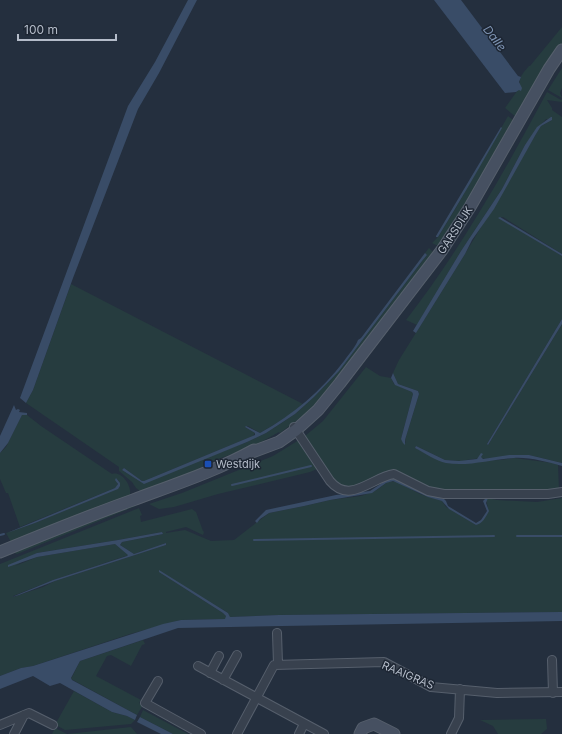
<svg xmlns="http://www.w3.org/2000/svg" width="562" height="734" font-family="Inter,sans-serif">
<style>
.green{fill:#263c3f;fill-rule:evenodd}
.water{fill:#394c67}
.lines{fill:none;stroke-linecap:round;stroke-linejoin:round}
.stream{stroke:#394c67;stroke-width:2}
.street-casing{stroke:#565f6c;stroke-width:10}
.secondary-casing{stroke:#565f6c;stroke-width:13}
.street{stroke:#38414e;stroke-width:8}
.secondary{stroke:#465061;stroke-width:11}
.transit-dot{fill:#1a4fb4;stroke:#1d2633;stroke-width:1.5}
.labels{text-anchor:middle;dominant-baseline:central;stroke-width:3;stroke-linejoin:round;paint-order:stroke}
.street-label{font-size:11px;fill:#b4bcc9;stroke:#1d2633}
.poi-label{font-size:11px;fill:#b4bcc9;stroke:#1d2633;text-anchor:start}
.water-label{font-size:12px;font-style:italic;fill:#7c92b1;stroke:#1d2633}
</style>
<rect width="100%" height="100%" fill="#242f3e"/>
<path class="green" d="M 562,27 L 562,43 L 516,117 L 505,108 L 520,87 C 518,78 523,73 529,66 L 530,66 Z
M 562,68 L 562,88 L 560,93 L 562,98 L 548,90 Z
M 547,92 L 561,100 L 562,99 L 562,102 L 547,100 L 552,108 L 552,110 L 562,117 L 562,254 L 503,217 L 499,218 L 562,256 L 562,319 L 487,444 L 488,445 L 562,324 L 562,463 L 529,455 L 486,459 L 481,458 L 459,461 L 445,460 L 416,446 L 415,448 L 442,461 L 501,460 L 514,458 L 553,463 L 558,465 L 559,489 L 442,490 L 431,488 L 401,474 L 355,488 L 337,485 L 305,436 L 323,421 L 366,367 L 380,376 L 391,378 L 394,384 L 412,392 L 413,394 L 401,439 L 406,443 L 405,440 L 419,394 L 418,391 L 398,384 L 393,373 L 399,360 L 465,254 L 536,134 L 541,126 L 552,120 L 546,119 L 525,145 L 502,189 L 461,251 L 417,325 L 406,320 C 461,249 505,171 547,92 Z
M 508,116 L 513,120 L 514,125 L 440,246 L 436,245 L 432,243 L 438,237 L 454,211 Z
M 429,248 L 434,253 L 326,395 L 304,415 L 280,433 L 279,432 L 252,447 L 204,464 L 204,466 L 182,478 L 145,491 L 140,491 L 136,488 L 132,482 L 119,471 L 119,467 L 26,403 L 33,390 L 71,284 L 303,404 L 287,417 L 260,433 L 248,426 L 245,427 L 255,433 L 253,436 L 144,481 L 142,481 L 124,468 L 122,470 L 141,482 L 247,442 L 266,433 L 295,414 L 314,397 L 339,371 L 422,261 L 427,255 L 425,253 Z
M 22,415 L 27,415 L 41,426 L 112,474 C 122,471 132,486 130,495 L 11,542 L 6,533 L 35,523 L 117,489 L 120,486 L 118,480 L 117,482 L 118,486 L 115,488 L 20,527 L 8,493 L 6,493 L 0,479 L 0,453 L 6,447 Z
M 299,440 L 317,469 L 310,472 L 218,494 L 174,507 L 159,509 L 149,504 L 182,493 L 273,456 Z
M 389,481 L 397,482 L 420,494 L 442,501 L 446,507 L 476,525 C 481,521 488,517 488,510 C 488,505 486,503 487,498 L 497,500 L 537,502 L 562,498 L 562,612 L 279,615 L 230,617 L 228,613 L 225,611 L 159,572 L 223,613 L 226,616 L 226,619 L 181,620 L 130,634 L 33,666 L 21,668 L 0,676 L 0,564 L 139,508 L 142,515 L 140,516 L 141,522 L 192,509 L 196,512 L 203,531 L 204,532 L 203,535 L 186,527 L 166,532 L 166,533 L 185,530 L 211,541 L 234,540 L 269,513 L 304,506 L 330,500 L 361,496 L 375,491 ZM 162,532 L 163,534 L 122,542 L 120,545 L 134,554 L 166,543 L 166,545 L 55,581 L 43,587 L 13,597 L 13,596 L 53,580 L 129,555 L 115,544 L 37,557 L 15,566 L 37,553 L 118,540 Z
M 134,504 L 136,506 L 17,554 L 15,553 L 14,550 Z
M 143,640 L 145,644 L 142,645 L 131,666 L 111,655 L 107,656 L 96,676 L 141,700 L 139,703 L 143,705 L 137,715 L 71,679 L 80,661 Z
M 74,691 L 112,712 L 127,716 L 135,720 L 131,724 L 65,730 L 56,725 L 56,723 Z
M 143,710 L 188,734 L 173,734 L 140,717 Z
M 546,719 L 547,729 L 541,734 L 498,734 L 493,726 L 480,720 Z
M 131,727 L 137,734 L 52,734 L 55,728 L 67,734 Z"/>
<path class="water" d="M 188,0 L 197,0 L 159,73 L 138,109 L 73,278 L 33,390 L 26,403 L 20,398 L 128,106 L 155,62 Z
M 434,0 L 461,0 L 518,76 L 521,77 L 519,82 L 522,88 L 521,91 L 519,90 L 516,92 L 505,93 Z
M 551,117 L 552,117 L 552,120 L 541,126 L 536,134 L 494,209 L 472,240 L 465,254 L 416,333 L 413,331 L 461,251 L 502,189 L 525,145 L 537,127 Z
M 501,127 L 502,128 C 481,165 460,201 438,237 L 436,237 L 436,236 Z
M 500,217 L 562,254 L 562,256 L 498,218 Z
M 425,253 L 427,255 L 422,261 L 339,371 L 314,397 L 295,414 L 266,433 L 247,442 L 144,484 L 122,470 L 124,468 L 142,481 L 144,481 L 255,435 L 255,433 L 245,427 L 246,426 L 260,433 C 294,414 321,391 344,361 C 348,355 355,348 358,340 L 361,338 Z
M 562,319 L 562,324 L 488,445 L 487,444 Z
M 393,373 L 398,384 L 418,391 L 419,394 L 405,440 L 405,445 L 403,443 L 401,439 L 413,394 L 412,392 L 395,385 L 391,378 Z
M 14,405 L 16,410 L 18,409 L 20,410 L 19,412 L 27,413 L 27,415 L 22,415 L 8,443 L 0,453 L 0,436 Z
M 416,446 L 445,460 L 459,461 L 477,459 L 481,453 L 483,454 L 481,457 L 483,459 L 509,455 L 529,455 L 562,463 L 562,466 C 547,462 529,457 514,458 C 492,459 468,467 446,463 C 436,461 425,453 415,448 Z
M 116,478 L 120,483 L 120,486 L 118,489 L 35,523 L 7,533 L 115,488 L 118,484 L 115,480 Z
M 390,479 L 398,480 L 416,490 L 444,499 L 446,501 L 448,506 L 476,523 L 481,520 L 487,511 L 483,501 L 486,498 L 488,498 L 486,503 L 489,511 C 486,517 482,524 476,525 L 449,509 L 442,501 L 428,497 L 393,481 L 386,483 L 372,493 L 330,500 L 304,506 L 269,513 L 260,519 L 257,523 L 255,521 L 266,510 L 336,495 L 370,491 L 385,481 Z
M 162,532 L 163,534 L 122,542 L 120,545 L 134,554 L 166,543 L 166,545 L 55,581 L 19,595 L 12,597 L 53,580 L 127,556 L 128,555 L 115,544 L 37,557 L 8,567 L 8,565 L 37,553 L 118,540 Z
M 159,570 L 228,613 L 230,617 L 279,615 L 562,612 L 562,621 L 178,628 L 80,661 L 71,678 L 72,680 L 137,715 L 135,720 L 127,716 L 112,712 L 60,683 L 50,686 L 33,676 L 0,689 L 0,676 L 21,668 L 33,666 L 163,624 L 181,620 L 225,619 L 226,616 L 223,613 L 159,572 Z
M 140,717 L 173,734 L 161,734 L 137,722 Z"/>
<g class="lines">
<path class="stream" d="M 232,485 L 311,466
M 0,535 L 4,534
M 517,536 L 562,536
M 254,540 L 494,536"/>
<g class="street-casing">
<path id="street" d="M 294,427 L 330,481 C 350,505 372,477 394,474 L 428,491 L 444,494 L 548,494 L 562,492
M 277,633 L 278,664
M 552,660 L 553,693
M 198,666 L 324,734
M 210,673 L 219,656
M 223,680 L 237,655
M 158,681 L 145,703 L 201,734
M 0,725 L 29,713 L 53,725
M 14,734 L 24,715
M 237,734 L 274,665 L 384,662 L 431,687 L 497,693 L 562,692
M 299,734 L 304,724
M 451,734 L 459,718 L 460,689"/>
</g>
<g class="secondary-casing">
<path id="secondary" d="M 247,454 L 279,442 L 296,430 L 318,410 L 340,383 L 442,250 L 470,207 L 549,69 L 562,50
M 0,552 C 44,534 88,516 133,500 C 173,485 216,471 254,450
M 360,734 L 363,728 L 374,724 L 394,734"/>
</g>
<use href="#street" class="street"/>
<use href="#secondary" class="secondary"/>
</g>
<rect class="transit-dot" x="204" y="460" width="8" height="8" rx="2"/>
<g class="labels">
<g class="street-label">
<text transform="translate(455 230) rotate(-57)">GARSDIJK</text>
<text transform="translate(408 675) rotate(23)">RAAIGRAS</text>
</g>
<g class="poi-label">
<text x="216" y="464">Westdijk</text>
</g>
<g class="water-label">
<text transform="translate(495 38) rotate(52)">Dalle</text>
</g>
</g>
<path d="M18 34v6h98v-6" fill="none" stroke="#b4bcc9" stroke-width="2"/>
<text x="24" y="34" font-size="12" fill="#b4bcc9" stroke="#1d2633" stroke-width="3" paint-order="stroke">100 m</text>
</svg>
